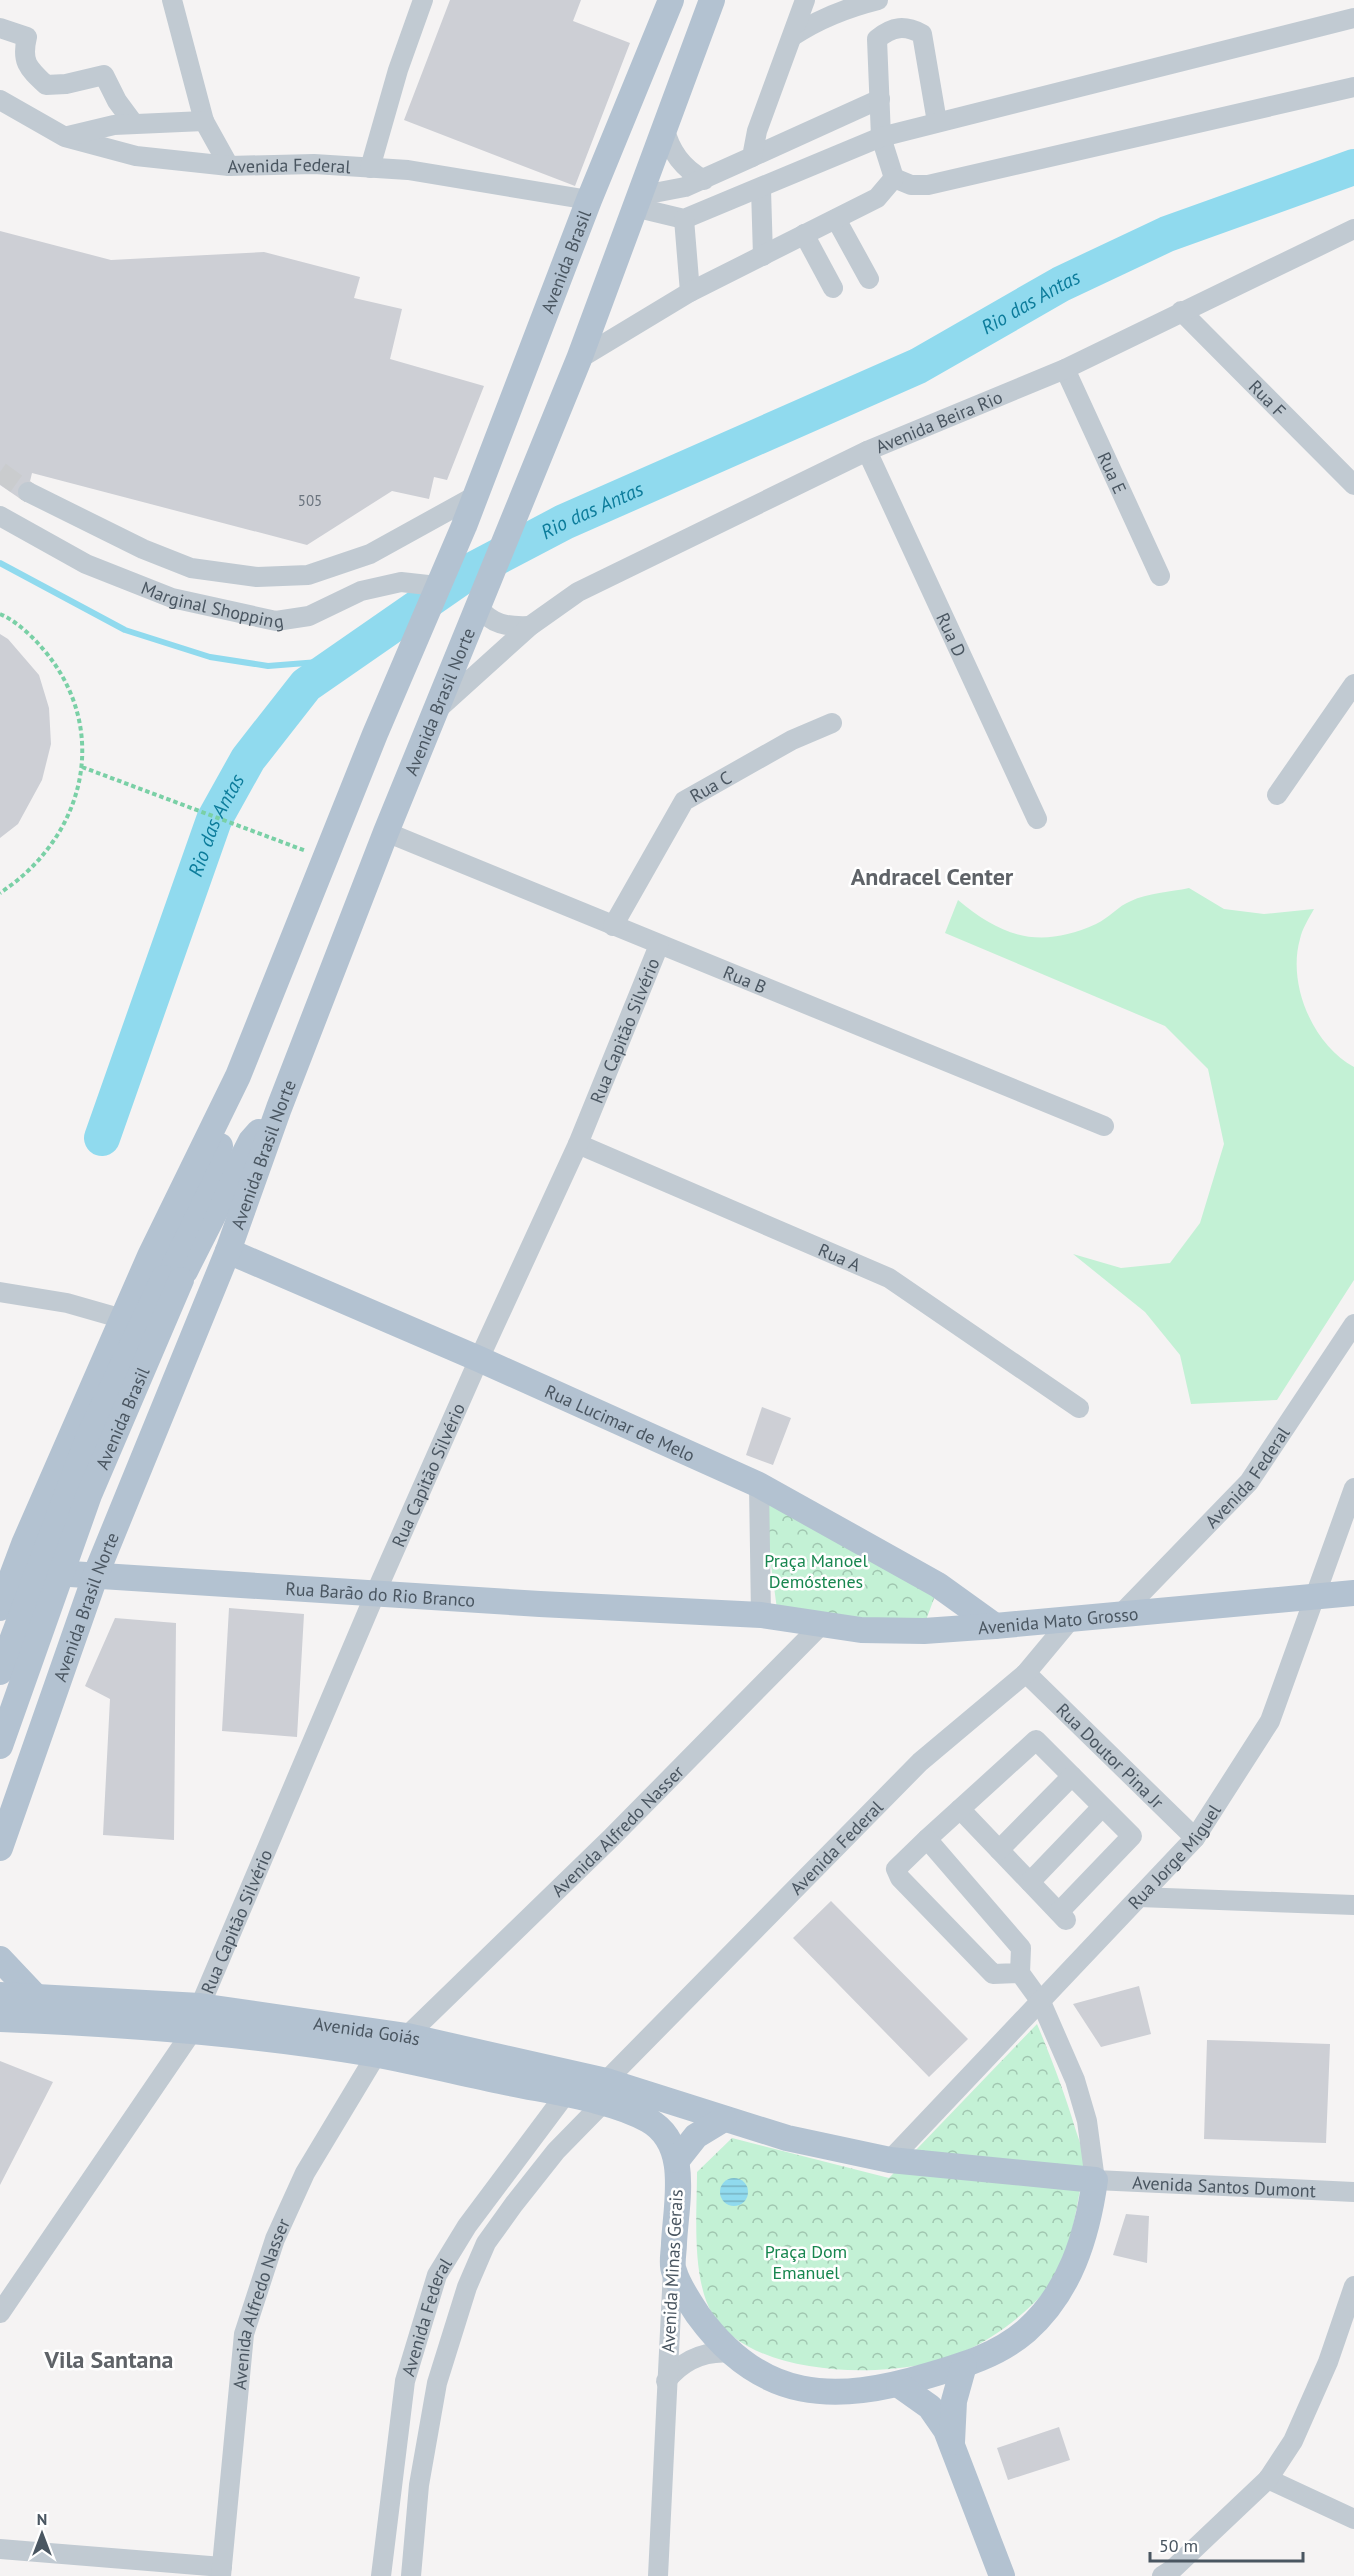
<svg xmlns="http://www.w3.org/2000/svg" width="1354" height="2576" font-family="'PT Sans',sans-serif">
<style>
.green{fill:#c3f1d5}
.park{fill:url(#park-crowns)}
.water{fill:url(#water-rules)}
.lines{fill:none;stroke-linecap:round;stroke-linejoin:round}
.stream{stroke:#90daee;stroke-width:6}
.river{stroke:#90daee;stroke-width:36}
.building{fill:#cdcfd5}
.minor-tunnel{stroke:#caccce;stroke-width:20;stroke-dasharray:20 10;stroke-linecap:butt}
.path{stroke:#7ad0a6;stroke-width:4;stroke-dasharray:4.5 3;stroke-linecap:butt}
.minor{stroke:#c1cad2;stroke-width:20}
.major{stroke:#b3c2d1;stroke-width:26}
.major-bridge{stroke:#b3c2d1;stroke-width:26}
.labels{text-anchor:middle;dominant-baseline:central;stroke-width:5;stroke-linejoin:round;paint-order:stroke}
.number-label{font-size:15px;fill:#6b747e}
.street-label{font-size:18px;fill:#4a5661;stroke:#fff}
.park-label{font-size:18px;fill:#17864f;stroke:#fff}
.water-label{font-size:20px;font-style:italic;fill:#0c7c9b;stroke:#fff}
.district-label{font-size:24px;font-weight:bold;fill:#5f6368;stroke:#fff}
</style>
<defs>
<pattern id="park-crowns" width="20" height="18" patternUnits="userSpaceOnUse" patternTransform="scale(1.5)"><rect width="20" height="18" fill="#c3f1d5"/><path d="M2 6a3 3 0 1 1 6 0M12 15a3 3 0 1 1 6 0" fill="none" stroke="#a0c6b0"/></pattern>
<pattern id="water-rules" width="6" height="5" patternUnits="userSpaceOnUse" patternTransform="scale(1.5)"><rect width="6" height="5" fill="#90daee"/><path d="M0 2.5h6" fill="none" stroke="#78b4c4"/></pattern>
</defs>
<rect width="100%" height="100%" fill="#f5f3f3"/>
<path class="green" d="M 1189,888 L 1224,909 L 1264,914 L 1314,909 C 1309,918 1302,929 1300,939 C 1287,984 1313,1045 1354,1067 L 1354,1280 L 1277,1400 L 1191,1404 L 1180,1355 L 1145,1312 L 1073,1254 L 1121,1268 L 1170,1263 L 1200,1223 L 1224,1144 L 1208,1069 L 1165,1026 L 945,933 L 958,900 C 1003,938 1041,949 1096,924 C 1109,918 1118,906 1131,901 C 1147,893 1171,892 1189,888 Z"/>
<path class="park" d="M 761,1491 L 938,1588 L 923,1628 L 777,1609 Z
M 1037,2024 C 1052,2060 1065,2094 1076,2131 C 1079,2140 1084,2152 1084,2162 C 1083,2178 1068,2261 1060,2272 C 1037,2306 999,2336 963,2352 C 900,2381 753,2380 713,2315 C 691,2279 697,2214 697,2172 L 732,2138 L 889,2178 Z"/>
<path class="water" d="M720 2192a14 14 0 1 1 28 0a14 14 0 1 1-28 0Z"/>
<g class="lines">
<path class="stream" d="M 0,563 L 125,630 L 210,657 L 268,666 L 344,660"/>
<path class="river" id="s1" d="M 102,1138 L 214,820 L 248,759 L 306,685 L 469,572 L 564,522 L 918,366 L 1061,284 L 1167,234 L 1354,167"/>
</g>
<path class="building" d="M 450,0 L 581,0 L 573,21 L 630,43 L 575,186 L 404,120 Z
M 0,231 L 111,260 L 264,252 L 360,277 L 354,298 L 402,309 L 390,359 L 484,386 L 447,480 L 434,477 L 429,499 L 392,491 L 307,545 L 32,473 L 25,502 L 0,485 Z
M 0,634 L 8,639 L 39,675 L 49,708 L 51,744 L 42,780 L 18,824 L 0,838 Z
M 762,1407 L 791,1418 L 773,1465 L 746,1455 Z
M 229,1608 L 304,1614 L 297,1737 L 222,1731 Z
M 115,1618 L 176,1623 L 174,1840 L 103,1835 L 110,1699 L 85,1686 Z
M 831,1901 L 968,2039 L 929,2077 L 793,1938 Z
M 1139,1986 L 1151,2034 L 1101,2047 L 1073,2004 Z
M 1207,2040 L 1330,2044 L 1326,2143 L 1204,2139 Z
M 0,2061 L 53,2082 L 0,2185 Z
M 1126,2214 L 1149,2216 L 1147,2263 L 1113,2255 Z
M 1059,2427 L 1070,2460 L 1008,2480 L 997,2448 Z"/>
<g class="lines">
<path class="minor-tunnel" d="M 0,472 L 28,492"/>
<path class="path" d="M 0,614 C 21,623 41,645 54,663 C 110,744 78,842 0,893
M 82,767 L 306,851"/>
<g class="minor">
<path d="M 172,0 L 204,121 L 229,166"/>
<path d="M 0,28 L 27,37 C 21,62 28,68 46,85 L 66,84 L 104,75 L 117,101 L 134,124"/>
<path d="M 793,36 C 820,18 846,8 878,0"/>
<path id="s2" d="M 0,100 L 65,137 L 136,156 L 229,166 L 314,164 L 408,170 L 589,200"/>
<path d="M 664,127 C 670,151 682,168 704,180"/>
<path d="M 68,136 L 114,125 L 204,121"/>
<path d="M 752,157 L 880,99"/>
<path d="M 370,168 L 398,70 L 423,0"/>
<path d="M 894,178 L 911,185 L 928,185 L 1354,87"/>
<path d="M 894,178 L 881,137 L 877,39 C 893,26 905,25 922,34 L 937,122"/>
<path d="M 761,189 L 763,256"/>
<path d="M 638,196 L 685,187 L 752,157 L 757,131 L 805,0"/>
<path d="M 634,207 L 684,219 L 881,137 L 1354,18"/>
<path d="M 684,219 L 690,292"/>
<path d="M 836,219 L 869,279"/>
<path d="M 804,234 L 833,288"/>
<path id="s3" d="M 1181,311 L 1354,485"/>
<path d="M 579,359 L 690,292 L 877,198 L 894,178"/>
<path id="s4" d="M 1065,369 L 1160,576"/>
<path id="s5" d="M 867,451 L 1037,819"/>
<path d="M 28,492 L 143,549 L 191,568 L 257,577 L 308,575 L 370,554 L 475,496"/>
<path id="s6" d="M 0,516 L 86,564 L 172,598 L 276,621 L 309,616 L 361,591 L 401,582 L 437,586"/>
<path d="M 477,606 C 492,625 507,627 530,626"/>
<path id="s7" d="M 438,709 L 530,626 L 578,592 L 867,451 L 1065,369 L 1354,229"/>
<path d="M 1277,795 L 1354,684"/>
<path id="s8" d="M 386,832 L 1104,1126"/>
<path id="s9" d="M 613,926 L 684,801 L 792,740 L 832,723"/>
<path id="s10" d="M 578,1144 L 889,1278 L 1079,1408"/>
<path d="M 0,1292 L 67,1303 L 123,1319"/>
<path d="M 759,1485 L 761,1615"/>
<path id="s11" d="M 1120,1615 L 1249,1482 L 1354,1324"/>
<path id="s12" d="M 1026,1673 L 1195,1838"/>
<path d="M 960,1809 L 1066,1920"/>
<path d="M 927,1839 L 1036,1740 L 1132,1836 L 1059,1912"/>
<path d="M 999,1850 L 1072,1776"/>
<path d="M 1030,1882 L 1102,1807"/>
<path d="M 1139,1897 L 1354,1905"/>
<path id="s13" d="M 1020,1973 L 993,1974 L 900,1878 L 896,1869 L 927,1839 L 1021,1948 L 1020,1973 L 1041,2002 L 1075,2080 L 1087,2121 L 1095,2180 L 1354,2192"/>
<path id="s14" d="M 200,2006 L 376,1592 L 479,1359 L 578,1144 L 659,945"/>
<path id="s15" d="M 407,2036 L 611,1838 L 823,1623"/>
<path id="s16" d="M 606,2081 L 920,1762 L 1026,1673 L 1071,1619"/>
<path id="s17" d="M 890,2160 L 1195,1838 L 1270,1721 L 1354,1488"/>
<path d="M 0,2313 L 193,2030"/>
<path d="M 666,2381 C 683,2360 704,2350 732,2353"/>
<path d="M 1268,2479 L 1354,2519"/>
<path d="M 0,2549 L 222,2567"/>
<path id="s18" d="M 221,2576 L 244,2334 L 275,2239 L 305,2173 L 376,2055"/>
<path id="s19" d="M 381,2576 L 405,2381 L 437,2275 L 467,2226 L 565,2095"/>
<path d="M 411,2576 L 419,2485 L 437,2383 L 467,2287 L 486,2243 L 514,2204 L 556,2151 L 602,2104"/>
<path d="M 658,2576 L 673,2270"/>
<path d="M 1162,2576 L 1173,2569 L 1268,2479 L 1293,2441 L 1328,2362 L 1354,2286"/>
</g>
<g class="major">
<path id="s20" d="M 228,1251 L 479,1359 L 759,1485 L 938,1585 L 995,1626"/>
<path d="M 185,1271 L 251,1141 L 259,1132"/>
<path d="M 167,1272 L 220,1146"/>
<path id="s21" d="M 39,1572 L 540,1604 L 761,1615 L 861,1630 L 924,1631 L 995,1626 L 1354,1593"/>
<path id="s22" d="M 0,1608 L 24,1544 L 150,1256 L 238,1076 L 375,734 L 464,526 L 589,200 L 671,0"/>
<path id="s23" d="M 0,1848 L 96,1574 L 228,1251 L 279,1108 L 386,832 L 579,359 L 712,0"/>
<path d="M 0,1959 L 35,1996"/>
<path id="s24" d="M 0,1995 L 200,2006 L 407,2036 L 606,2081 L 787,2138 L 890,2160 L 1095,2180 C 1087,2237 1070,2292 1026,2331 C 998,2355 964,2365 930,2375 C 834,2404 761,2402 698,2315 C 690,2303 678,2285 674,2271 C 671,2264 674,2252 674,2243 C 676,2203 691,2144 648,2120 C 612,2099 546,2091 505,2082 C 461,2073 417,2062 373,2054 C 250,2033 125,2024 0,2019"/>
<path d="M 677,2160 L 696,2136 L 724,2119"/>
<path d="M 899,2385 L 930,2407 L 946,2430 L 1002,2576"/>
<path d="M 952,2442 L 954,2401 L 964,2365"/>
</g>
<g class="major-bridge">
<path d="M 0,1672 L 89,1436 L 164,1278"/>
<path id="s25" d="M 0,1746 L 89,1495 L 181,1280"/>
</g>
</g>
<g class="labels">
<g class="number-label">
<text x="310" y="500">505</text>
</g>
<g class="street-label">
<text stroke="none"><textPath href="#s2" startOffset="302">Avenida Federal</textPath></text>
<text stroke="none"><textPath href="#s22" startOffset="1461">Avenida Brasil</textPath></text>
<text stroke="none"><textPath href="#s3" startOffset="123">Rua F</textPath></text>
<text stroke="none"><textPath href="#s7" startOffset="582">Avenida Beira Rio</textPath></text>
<text stroke="none"><textPath href="#s4" startOffset="114">Rua E</textPath></text>
<text stroke="none"><textPath href="#s6" startOffset="232">Marginal Shopping</textPath></text>
<text stroke="none"><textPath href="#s5" startOffset="202">Rua D</textPath></text>
<text stroke="none"><textPath href="#s23" startOffset="1228">Avenida Brasil Norte</textPath></text>
<text stroke="none"><textPath href="#s9" startOffset="174">Rua C</textPath></text>
<text stroke="none"><textPath href="#s8" startOffset="388">Rua B</textPath></text>
<text stroke="none"><textPath href="#s14" startOffset="1064">Rua Capitão Silvério</textPath></text>
<text stroke="none"><textPath href="#s23" startOffset="742">Avenida Brasil Norte</textPath></text>
<text stroke="none"><textPath href="#s10" startOffset="285">Rua A</textPath></text>
<text stroke="none"><textPath href="#s25" startOffset="350">Avenida Brasil</textPath></text>
<text stroke="none"><textPath href="#s20" startOffset="428">Rua Lucimar de Melo</textPath></text>
<text stroke="none"><textPath href="#s14" startOffset="578">Rua Capitão Silvério</textPath></text>
<text stroke="none"><textPath href="#s11" startOffset="188">Avenida Federal</textPath></text>
<text stroke="none"><textPath href="#s21" startOffset="342">Rua Barão do Rio Branco</textPath></text>
<text stroke="none"><textPath href="#s23" startOffset="256">Avenida Brasil Norte</textPath></text>
<text stroke="none"><textPath href="#s21" startOffset="1022">Avenida Mato Grosso</textPath></text>
<text stroke="none"><textPath href="#s12" startOffset="118">Rua Doutor Pina Jr</textPath></text>
<text stroke="none"><textPath href="#s15" startOffset="294">Avenida Alfredo Nasser</textPath></text>
<text stroke="none"><textPath href="#s16" startOffset="328">Avenida Federal</textPath></text>
<text stroke="none"><textPath href="#s17" startOffset="416">Rua Jorge Miguel</textPath></text>
<text stroke="none"><textPath href="#s14" startOffset="92">Rua Capitão Silvério</textPath></text>
<text stroke="none"><textPath href="#s24" startOffset="369">Avenida Goiás</textPath></text>
<text stroke="none"><textPath href="#s13" startOffset="735">Avenida Santos Dumont</textPath></text>
<text transform="translate(672 2271) rotate(-87)">Avenida Minas Gerais</text>
<text stroke="none"><textPath href="#s18" startOffset="276">Avenida Alfredo Nasser</textPath></text>
<text stroke="none"><textPath href="#s19" startOffset="264">Avenida Federal</textPath></text>
</g>
<g class="park-label">
<text x="816" y="1560">Praça Manoel<tspan x="816" dy="21">Demóstenes</tspan></text>
<text x="806" y="2251">Praça Dom<tspan x="806" dy="21">Emanuel</tspan></text>
</g>
<g class="water-label">
<text stroke="none"><textPath href="#s1" startOffset="1323">Rio das Antas</textPath></text>
<text stroke="none"><textPath href="#s1" startOffset="837">Rio das Antas</textPath></text>
<text stroke="none"><textPath href="#s1" startOffset="333">Rio das Antas</textPath></text>
</g>
<g class="district-label">
<text x="932" y="876">Andracel Center</text>
<text x="109" y="2359">Vila Santana</text>
</g>
</g>
<g transform="translate(42 2534)" stroke="#ffffff" stroke-width="4.5" paint-order="stroke">
<path d="M0-4.5L10 22L0 15L-10 22Z" fill="#4a5661"/>
<text y="-9" font-size="16" font-weight="bold" text-anchor="middle" fill="#4a5661">N</text>
</g>
<path d="M1150 2552v9h153v-9" fill="none" stroke="#4a5661" stroke-width="3"/>
<text x="1159" y="2552" font-size="18" fill="#4a5661" stroke="#ffffff" stroke-width="4.5" paint-order="stroke">50 m</text>
</svg>
